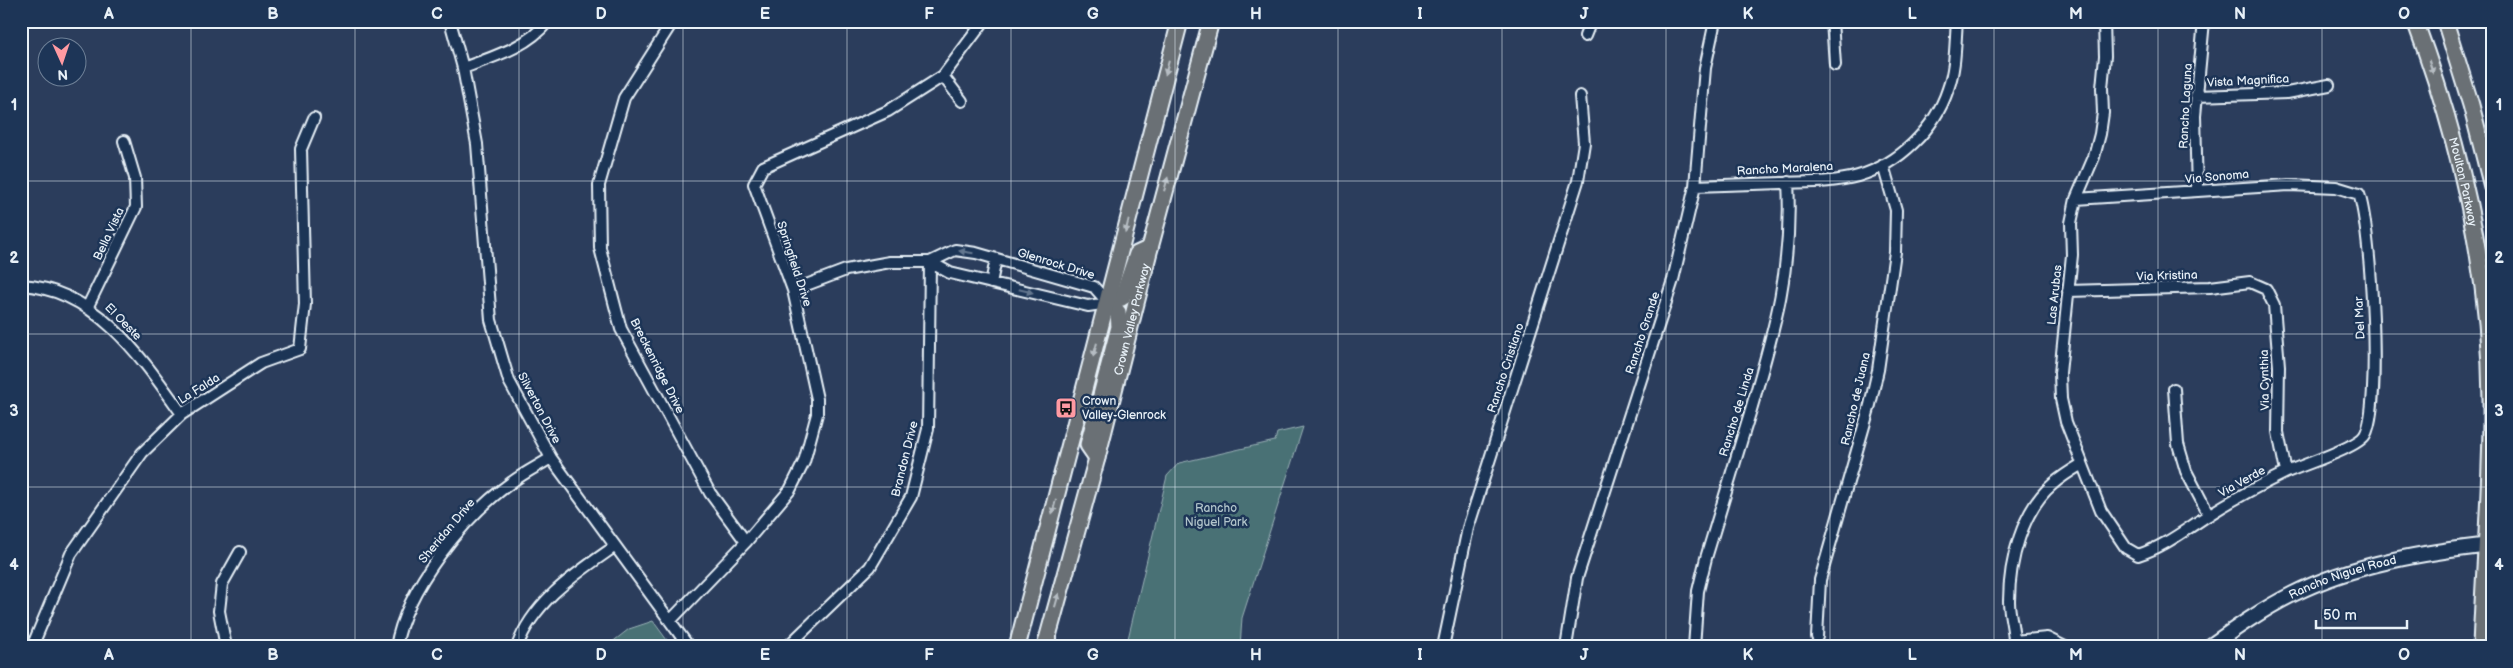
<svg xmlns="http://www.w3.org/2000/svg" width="2513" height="668" font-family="'Balsamiq Sans',sans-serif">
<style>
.green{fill:#4a7175;stroke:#99b1b6}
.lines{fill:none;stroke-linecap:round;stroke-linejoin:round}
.street-casing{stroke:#e8f1f8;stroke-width:14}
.secondary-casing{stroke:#e8f1f8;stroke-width:18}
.primary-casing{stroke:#e8f1f8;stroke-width:19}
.street{stroke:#1d3557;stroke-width:10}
.secondary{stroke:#1d3557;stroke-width:14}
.primary{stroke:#6a7074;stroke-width:15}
.oneway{fill:#b6bdc3}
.oneway2{fill:#64778f}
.grid{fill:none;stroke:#e8f1f8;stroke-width:1;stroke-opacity:0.55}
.labels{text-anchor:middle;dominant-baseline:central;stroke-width:5;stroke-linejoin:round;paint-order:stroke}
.street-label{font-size:12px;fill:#e8f1f8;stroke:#1d3557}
.poi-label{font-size:12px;fill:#e8f1f8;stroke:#1d3557;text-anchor:start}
.park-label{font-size:12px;fill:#b1c4ca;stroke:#1d3557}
.neatline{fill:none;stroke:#e8f1f8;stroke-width:2}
.grid-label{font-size:16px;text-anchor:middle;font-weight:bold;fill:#e8f1f8}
</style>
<rect width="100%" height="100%" fill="#2b3d5c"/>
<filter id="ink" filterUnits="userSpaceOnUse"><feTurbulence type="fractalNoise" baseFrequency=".02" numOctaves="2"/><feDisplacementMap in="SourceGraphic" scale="10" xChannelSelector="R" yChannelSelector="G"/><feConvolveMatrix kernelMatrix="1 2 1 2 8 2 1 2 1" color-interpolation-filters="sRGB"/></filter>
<g filter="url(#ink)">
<path class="green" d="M 1303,427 L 1242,618 L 1240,647 L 1126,647 L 1167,476 L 1179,463 L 1275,441 L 1277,433 Z
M 653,621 L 672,647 L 606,647 L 629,629 Z"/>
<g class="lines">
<g class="street-casing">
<path id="street" d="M 450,21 L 463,68 L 477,144 L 491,320 L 509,381 L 551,458 L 689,647
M 673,21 L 624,98 L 599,185 L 600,248 L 621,329 L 710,493 L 746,542
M 1832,21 L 1835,65
M 1585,36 L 1591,21
M 463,68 C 493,57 528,47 548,21
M 943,76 L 962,101
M 2196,96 L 2287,93 L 2329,85
M 1695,186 C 1724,185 1753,184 1782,183 C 1808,182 1833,183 1858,176 C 1899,164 1935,129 1948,89 C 1956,67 1955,44 1957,21
M 2197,191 L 2195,116 L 2204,21
M 2076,199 L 2289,185 L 2336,187 L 2359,194 C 2371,228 2382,406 2365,435 C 2357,448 2304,464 2287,472 C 2260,485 2232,500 2207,516 C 2185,530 2164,547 2138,555 L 2126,548 L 2101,511 L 2066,422 L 2061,399 L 2060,373 L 2072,255 L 2071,223 L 2076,199 L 2094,157 L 2100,134 L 2103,113 L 2102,88 L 2105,56 L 2104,21
M 930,262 L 950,273 L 1088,306 L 1108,303
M 991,283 L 996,259
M 21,285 C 96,289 142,358 182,414
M 793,290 L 846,270 L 890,262 L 930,262 L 955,250 L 976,253 L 1094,287 L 1108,303
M 2068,291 L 2210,287 L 2250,282 L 2266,289 L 2274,305 L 2279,366 L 2278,432 L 2286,472
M 88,306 L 136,207 L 135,178 L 124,141
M 2174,389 L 2178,444 L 2186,471 L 2209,515
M 671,620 L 746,542 L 790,490 L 804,462 L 817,414 L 817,399 L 793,290 L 754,184 L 763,167 L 888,111 L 943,76 L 984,21
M 1817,637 L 1820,580 L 1870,405 L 1878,370 L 1895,252 L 1896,210 L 1883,165
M 2014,641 L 2047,638 L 2065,647
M 32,647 L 71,554 L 142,453 L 182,414 L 261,363 L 300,349 L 305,304 L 301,149 L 314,118
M 226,647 L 219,611 L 222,584 L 240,552
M 396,647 C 406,588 464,516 512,482 C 524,473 538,466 551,458
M 517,647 C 533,601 577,573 614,547
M 787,647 L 870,567 L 911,497 L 928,429 L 930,262
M 1443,647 L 1468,528 L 1578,181 L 1584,143 L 1580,96
M 1566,647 L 1577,578 L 1673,280 L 1695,186 L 1705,68 L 1715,21
M 1694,647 L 1698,591 L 1706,558 C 1721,509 1735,461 1750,413 C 1774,331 1793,269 1788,182
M 2014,647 C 2015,631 2009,616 2009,601 C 2009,562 2022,510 2053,484 C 2062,476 2072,470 2082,464"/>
</g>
<g class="secondary-casing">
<g id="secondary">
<path id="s1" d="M 2209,647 C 2236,628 2263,609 2293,594 C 2354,564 2424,552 2492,545"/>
</g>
</g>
<g class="primary-casing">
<g id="primary">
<path id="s2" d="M 2415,21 C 2460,142 2490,271 2491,401 C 2492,483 2484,565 2481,647"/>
<path d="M 2445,21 L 2471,105 L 2492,187"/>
<path d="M 1108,303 L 1122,298 L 1137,254 L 1150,248"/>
<path d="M 1097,458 L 1088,445 L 1119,327 L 1118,312 L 1108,303"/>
<path d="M 1017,647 L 1180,21"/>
<path id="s3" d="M 1045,647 L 1097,458 L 1150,248 L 1211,21"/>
</g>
</g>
<use href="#street" class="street"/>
<use href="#secondary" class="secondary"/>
<use href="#primary" class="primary"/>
</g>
<defs><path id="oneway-solid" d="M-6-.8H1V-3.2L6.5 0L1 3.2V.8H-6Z" transform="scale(1.25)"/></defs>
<g class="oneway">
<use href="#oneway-solid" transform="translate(2431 67) rotate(72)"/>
<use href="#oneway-solid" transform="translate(1167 68) rotate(105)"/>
<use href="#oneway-solid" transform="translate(1166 184) rotate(-75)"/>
<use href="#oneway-solid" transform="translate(1127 226) rotate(104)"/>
<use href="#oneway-solid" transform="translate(1095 350) rotate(105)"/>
<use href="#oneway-solid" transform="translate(1054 507) rotate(105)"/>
<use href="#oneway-solid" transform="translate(1057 600) rotate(-74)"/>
</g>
<g class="oneway2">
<use href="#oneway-solid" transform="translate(966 252) rotate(-171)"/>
<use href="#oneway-solid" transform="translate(1026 291) rotate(14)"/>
</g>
</g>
<path class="grid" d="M 191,21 L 191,647M 355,21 L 355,647M 519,21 L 519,647M 683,21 L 683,647M 847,21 L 847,647M 1011,21 L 1011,647M 1175,21 L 1175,647M 1338,21 L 1338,647M 1502,21 L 1502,647M 1666,21 L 1666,647M 1830,21 L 1830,647M 1994,21 L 1994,647M 2158,21 L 2158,647M 2322,21 L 2322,647M 21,181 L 2492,181M 21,334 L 2492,334M 21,487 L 2492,487"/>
<defs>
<g id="bus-square" transform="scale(1.125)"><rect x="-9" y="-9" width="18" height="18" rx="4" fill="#ff9aa2" stroke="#1d3557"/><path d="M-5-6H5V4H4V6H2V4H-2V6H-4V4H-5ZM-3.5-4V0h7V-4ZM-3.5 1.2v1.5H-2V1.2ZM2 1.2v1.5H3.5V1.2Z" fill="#111"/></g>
</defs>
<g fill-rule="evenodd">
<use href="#bus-square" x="1066" y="408"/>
</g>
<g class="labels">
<g class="street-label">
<text transform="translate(2248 81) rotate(-3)">Vista Magnifica</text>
<text transform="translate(2186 106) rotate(-87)">Rancho Laguna</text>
<text transform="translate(1785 169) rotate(-3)">Rancho Maralena</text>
<text transform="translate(2217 177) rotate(-5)">Via Sonoma</text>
<text stroke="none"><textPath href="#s2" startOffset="168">Moulton Parkway</textPath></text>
<text transform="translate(109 234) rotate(-65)">Bella Vista</text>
<text transform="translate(794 264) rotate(72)">Springfield Drive</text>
<text transform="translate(1056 264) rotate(17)">Glenrock Drive</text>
<text transform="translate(2167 276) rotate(-2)">Via Kristina</text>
<text transform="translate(2055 295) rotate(-84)">Las Arubas</text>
<text transform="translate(2360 318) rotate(-93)">Del Mar</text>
<text stroke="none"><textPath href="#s3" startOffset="339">Crown Valley Parkway</textPath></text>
<text transform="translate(123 322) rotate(45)">El Oeste</text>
<text transform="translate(1643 333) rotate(-72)">Rancho Grande</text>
<text transform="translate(657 366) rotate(63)">Breckenridge Drive</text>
<text transform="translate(1506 368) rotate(-72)">Rancho Cristiano</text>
<text transform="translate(2265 380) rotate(-91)">Via Cynthia</text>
<text transform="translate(199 389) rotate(-32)">La Falda</text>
<text transform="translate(1856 399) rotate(-77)">Rancho de Juana</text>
<text transform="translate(539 408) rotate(62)">Silverton Drive</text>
<text transform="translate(1737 412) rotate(-73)">Rancho de Linda</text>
<text transform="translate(905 459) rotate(-76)">Brandon Drive</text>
<text transform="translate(2242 482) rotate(-29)">Via Verde</text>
<text transform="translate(447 531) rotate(-50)">Sheridan Drive</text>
<text stroke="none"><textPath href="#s1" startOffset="152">Rancho Niguel Road</textPath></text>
</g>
<g class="poi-label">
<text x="1082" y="401">Crown<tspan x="1082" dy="14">Valley-Glenrock</tspan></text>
</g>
<g class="park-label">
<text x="1216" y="508">Rancho<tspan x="1216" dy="14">Niguel Park</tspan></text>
</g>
</g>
<rect width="2513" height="668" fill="none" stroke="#1d3557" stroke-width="55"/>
<g transform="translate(62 62) rotate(177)"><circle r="24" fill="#1d3557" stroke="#6e8097"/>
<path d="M0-4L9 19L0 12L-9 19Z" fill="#ff9aa2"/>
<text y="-8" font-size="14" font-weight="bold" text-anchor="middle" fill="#e8f1f8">N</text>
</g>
<path d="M2316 620v8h91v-8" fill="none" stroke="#e8f1f8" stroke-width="2.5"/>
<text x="2323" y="620" font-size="15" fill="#e8f1f8" stroke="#1d3557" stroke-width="4" paint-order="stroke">50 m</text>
<rect x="28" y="28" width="2458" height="612" class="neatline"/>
<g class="grid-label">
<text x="109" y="19">A</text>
<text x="273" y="19">B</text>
<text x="437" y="19">C</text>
<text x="601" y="19">D</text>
<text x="765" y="19">E</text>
<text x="929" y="19">F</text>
<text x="1093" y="19">G</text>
<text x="1256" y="19">H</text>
<text x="1420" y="19">I</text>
<text x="1584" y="19">J</text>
<text x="1748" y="19">K</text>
<text x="1912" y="19">L</text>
<text x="2076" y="19">M</text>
<text x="2240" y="19">N</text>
<text x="2404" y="19">O</text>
<text x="14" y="110">1</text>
<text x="2499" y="110">1</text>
<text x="14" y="263">2</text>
<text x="2499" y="263">2</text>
<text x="14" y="416">3</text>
<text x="2499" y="416">3</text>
<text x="14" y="570">4</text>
<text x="2499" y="570">4</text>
<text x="109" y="660">A</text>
<text x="273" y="660">B</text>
<text x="437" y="660">C</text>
<text x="601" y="660">D</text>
<text x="765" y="660">E</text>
<text x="929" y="660">F</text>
<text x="1093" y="660">G</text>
<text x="1256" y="660">H</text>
<text x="1420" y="660">I</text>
<text x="1584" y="660">J</text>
<text x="1748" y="660">K</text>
<text x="1912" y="660">L</text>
<text x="2076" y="660">M</text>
<text x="2240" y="660">N</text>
<text x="2404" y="660">O</text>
</g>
</svg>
